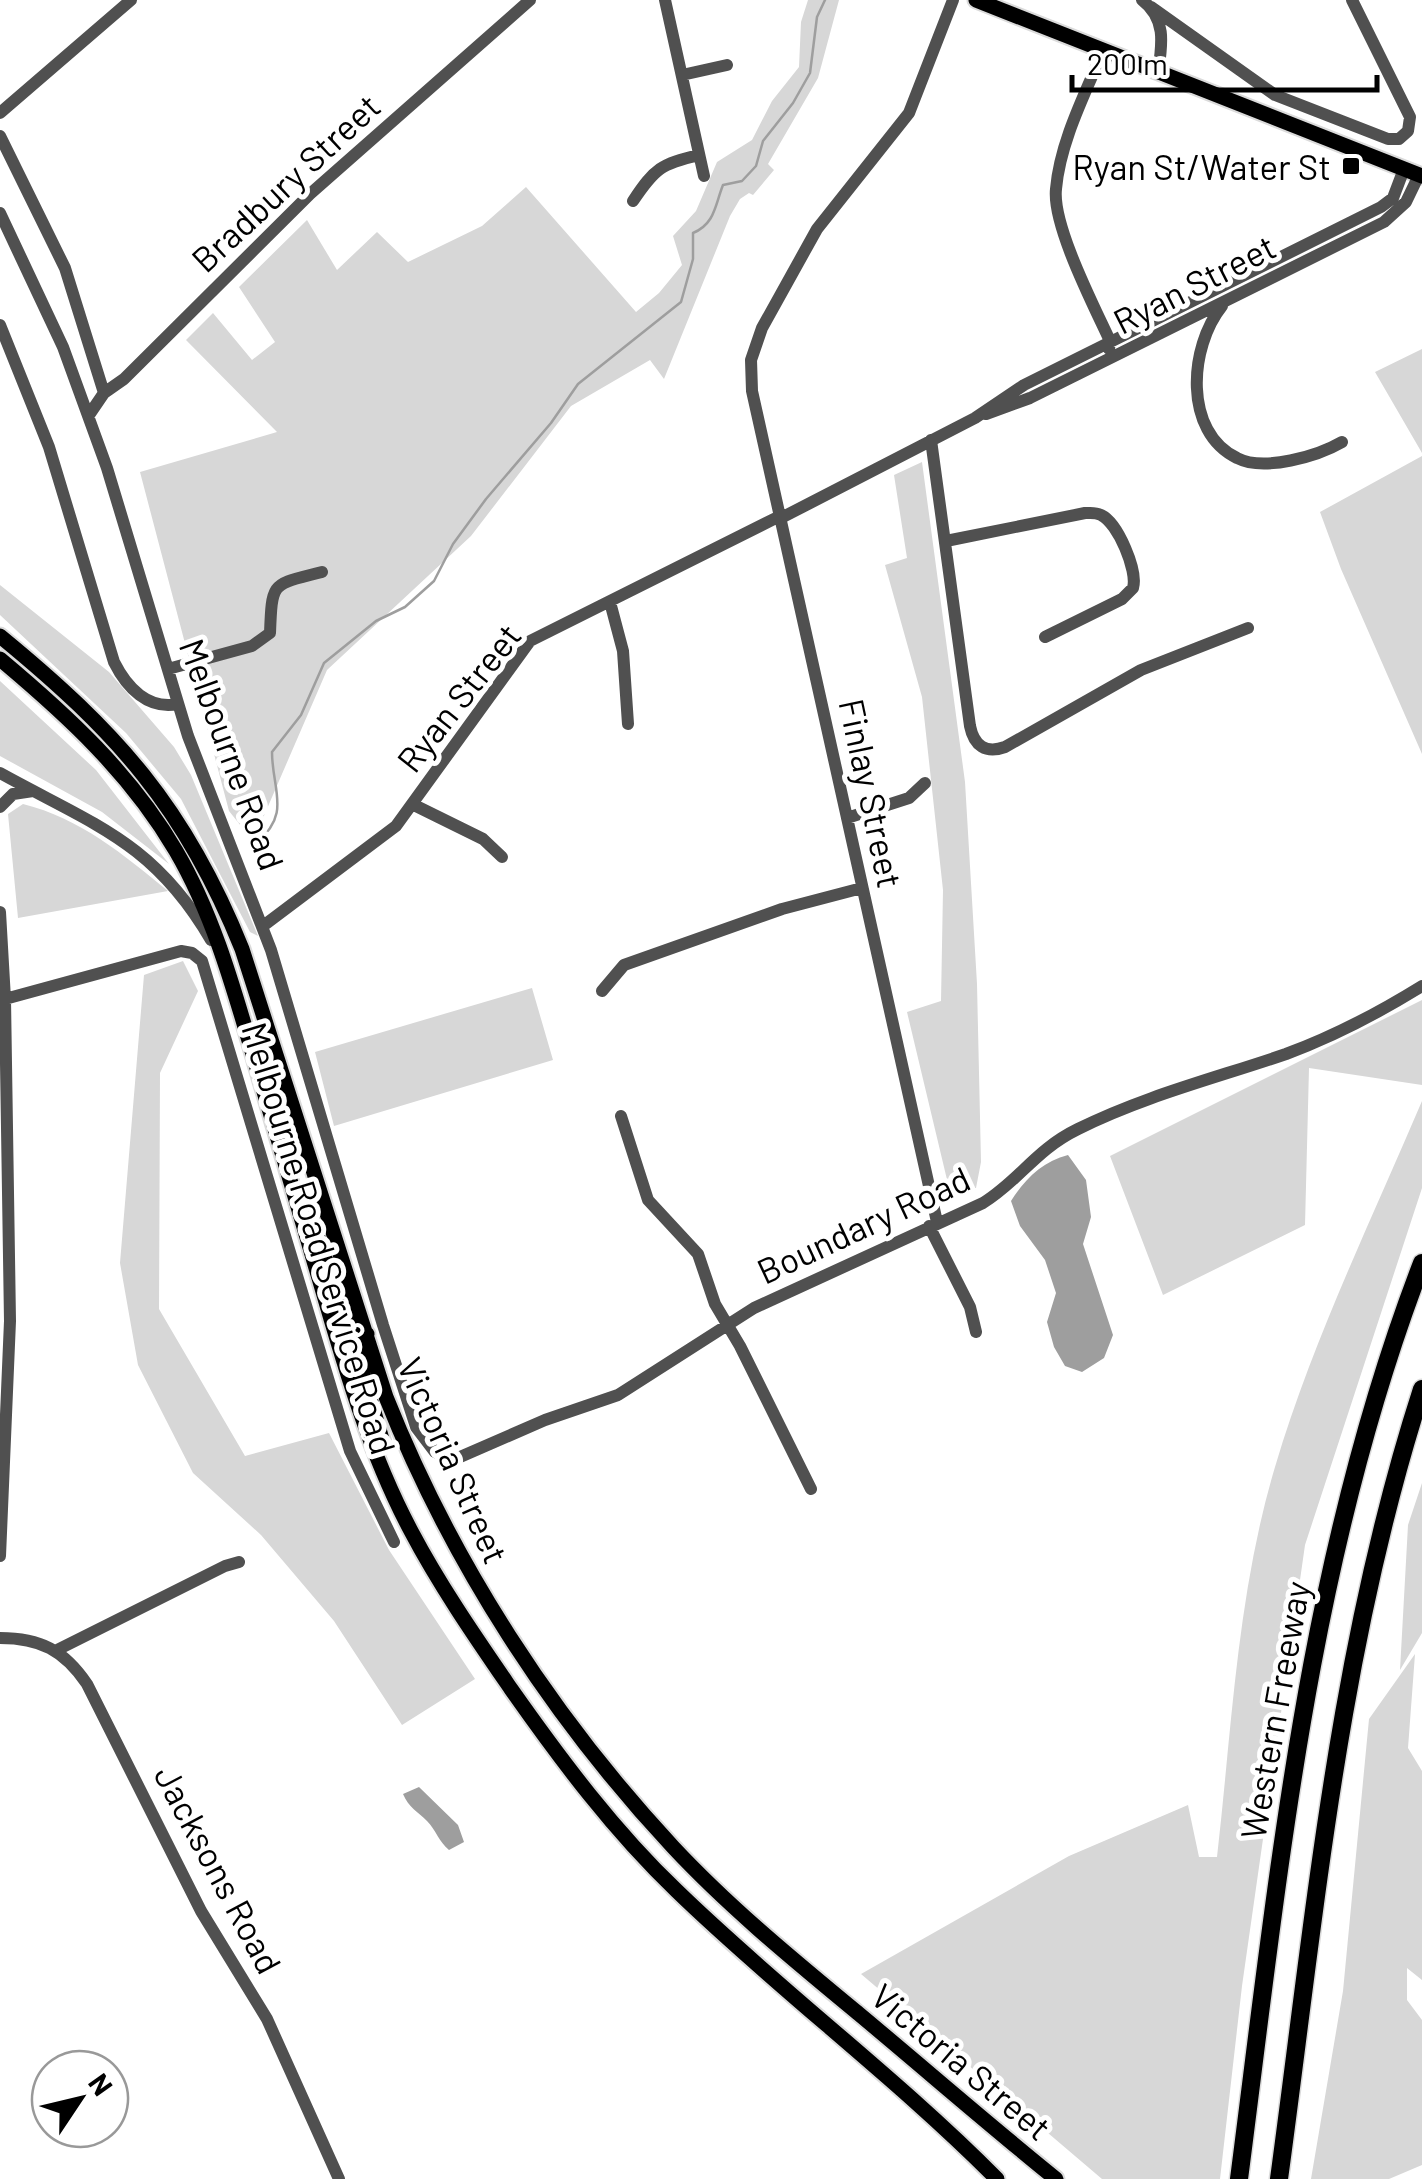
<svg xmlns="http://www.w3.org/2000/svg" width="1422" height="2179" font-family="Barlow,sans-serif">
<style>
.green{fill:#d7d7d7}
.water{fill:#9e9e9e}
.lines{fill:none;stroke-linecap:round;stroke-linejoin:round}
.stream{stroke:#9e9e9e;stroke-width:2.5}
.major-casing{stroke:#dbdbdb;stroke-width:19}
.highway-casing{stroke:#dbdbdb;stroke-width:21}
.minor{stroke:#505050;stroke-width:12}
.major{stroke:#000;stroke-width:15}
.highway{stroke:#000;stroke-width:18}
.poi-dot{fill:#000;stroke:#fff;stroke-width:4}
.labels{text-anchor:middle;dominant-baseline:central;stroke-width:10;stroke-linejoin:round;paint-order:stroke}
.poi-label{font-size:35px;fill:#000;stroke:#fff;text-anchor:end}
.street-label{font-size:35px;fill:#000;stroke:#fff}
</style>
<rect width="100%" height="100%" fill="#fff"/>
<path class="green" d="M 808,0 L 839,0 L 818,78 L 768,164 L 774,170 L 753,195 L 749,193 L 740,199 L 730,216 L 664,379 L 650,360 L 571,406 L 471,536 L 327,670 L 253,841 L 229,811 L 140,472 L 277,432 L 186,340 L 213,313 L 252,360 L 275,342 L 239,287 L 307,220 L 337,270 L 377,232 L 408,262 L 482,226 L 526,187 L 636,312 L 659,293 L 682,265 L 673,236 L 696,211 L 717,162 L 752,140 L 772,101 L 799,67 L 801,22 Z
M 1422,349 L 1422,453 L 1375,372 Z
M 1422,456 L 1422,754 L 1341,569 L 1320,512 Z
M 922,462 L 965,782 L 977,984 L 981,1162 L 976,1188 L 949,1188 L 907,1012 L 941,1001 L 943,890 L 922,697 L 885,565 L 907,558 L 894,475 Z
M 0,585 L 109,672 L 174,747 L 191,775 L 258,936 L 250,932 L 181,799 L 126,733 L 0,615 Z
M 0,681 L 96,770 L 169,864 L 102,812 L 0,756 Z
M 23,804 C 80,818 124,855 168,891 L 18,918 L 8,814 Z
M 183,961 L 198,991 L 160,1073 L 159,1309 L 245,1456 L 329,1433 L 389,1550 L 475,1679 L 402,1725 L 334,1621 L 261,1535 L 193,1473 L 138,1365 L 120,1263 L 144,975 Z
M 532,988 L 553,1060 L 334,1126 L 315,1052 Z
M 1422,1000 L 1422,1085 L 1309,1068 L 1305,1225 L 1163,1295 L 1110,1156 Z
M 1422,1101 L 1422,1188 L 1305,1545 L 1242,1986 L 1220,2179 L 1102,2179 L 861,1974 L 1069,1856 L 1188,1805 L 1199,1857 L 1217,1857 C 1232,1727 1237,1594 1275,1467 C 1312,1342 1371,1221 1422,1101 Z
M 1422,1483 L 1422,1633 L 1400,1670 L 1408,1525 Z
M 1415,1654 L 1408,1748 L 1422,1771 L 1422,1980 L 1407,1968 L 1407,2000 L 1422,2020 L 1422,2165 L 1389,2179 L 1311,2179 L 1343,1991 L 1369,1719 Z"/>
<path class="water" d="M 1068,1155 L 1086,1180 L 1091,1217 L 1083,1244 L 1113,1335 L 1104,1358 L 1082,1372 L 1065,1366 L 1054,1347 L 1047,1322 L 1056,1293 L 1045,1260 L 1020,1226 L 1011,1201 C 1025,1179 1043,1161 1068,1155 Z
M 419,1787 L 458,1825 L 464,1842 L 449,1850 C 439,1842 436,1830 427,1821 C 417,1811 409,1808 403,1794 Z"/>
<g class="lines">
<path class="stream" d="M 256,843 C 292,814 272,790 272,752 L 301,715 L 324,663 L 376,621 L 405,607 L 434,581 L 453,544 L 486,499 L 551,423 L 578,384 L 681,302 L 693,259 L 693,233 C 715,224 715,205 723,185 L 742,181 L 756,166 L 763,141 L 793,103 L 810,73 L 817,17 L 825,0"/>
<g class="major-casing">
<path id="major" d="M 976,0 L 1422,176
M 0,636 C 117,732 185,807 242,949 L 386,1397 C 452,1563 552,1717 673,1847 C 730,1908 795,1961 859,2014 C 925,2069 989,2125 1056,2179
M 0,659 C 68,716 131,774 176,851 C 214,916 234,990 255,1061 C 277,1136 299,1210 321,1285 C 345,1368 370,1454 411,1531 C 440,1586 476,1638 511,1689 C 561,1760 614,1831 677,1891 C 780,1991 896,2077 997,2179
M 311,1217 L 346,1320 L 356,1333 L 367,1334
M 367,1334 L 358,1341 L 357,1354 L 384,1446"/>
</g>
<g class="highway-casing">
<path id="highway" d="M 1239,2179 C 1279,1870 1309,1556 1422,1263
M 1279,2179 C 1315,1914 1339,1645 1422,1389"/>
</g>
<path class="minor" d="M 665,0 L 704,176
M 1142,0 C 1167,19 1162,45 1158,73
M 1151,7 L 1275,95 L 1388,139 L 1399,139 L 1408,131 L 1410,117 L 1352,0
M 1103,51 C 1085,94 1060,142 1056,189 C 1052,225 1094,306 1110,341 L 1109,349
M 682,75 L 727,65
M 0,113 L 131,0
M 0,136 L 65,268 L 104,393
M 633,201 C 655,168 661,164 699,155
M 0,213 L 63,347 L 107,468 L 188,736 L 271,950 L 383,1325 L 416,1427 L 435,1452 L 445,1457 L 460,1457 L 545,1420 L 618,1395 L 754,1308 L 983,1203 C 1020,1180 1035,1150 1078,1129 C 1144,1096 1216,1078 1286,1054 C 1332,1037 1380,1012 1422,986
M 1222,306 C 1189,347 1183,432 1237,458 C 1264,472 1318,456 1342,442
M 0,325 L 49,447 L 114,662 C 127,688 148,710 178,704
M 986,414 L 1030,398 L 1384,222 L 1406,202 L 1419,175
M 89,415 L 104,393 L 124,379 L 310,194 L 530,0
M 931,440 L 970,726 C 974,746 986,754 1005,747 L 1141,670 L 1248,628
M 781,518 L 975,418 L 1024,385 L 1381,207 L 1393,198 L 1404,169
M 946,541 L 1085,513 C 1091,513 1095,512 1101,515 C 1118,523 1138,571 1133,588 L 1122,599 L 1045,637
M 610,602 L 623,651 L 628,724
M 168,669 L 252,646 L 270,633 C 272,580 272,585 322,572
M 0,773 C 94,825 154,842 211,940
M 412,804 L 483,839 L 502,857
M 0,807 L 13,794 L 33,791
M 847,818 L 909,798 L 925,783
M 0,912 L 5,999 L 10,1321 L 0,1556
M 263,926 L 396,826 L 530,641 L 780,516
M 602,991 L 624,965 L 782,909 L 862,888
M 5,999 L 181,951 L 192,953 L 202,961 L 350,1451 L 394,1542
M 621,1116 L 648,1200 L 698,1254 L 715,1304 L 740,1346 L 811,1489
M 937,1222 L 752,391 L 751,360 L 762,328 L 817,229 L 909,113 L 953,0
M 929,1226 L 970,1307 L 976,1332
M 0,1638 C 40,1638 64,1650 87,1684 L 201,1911 L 267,2019 L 339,2179
M 57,1650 L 225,1566 L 239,1562"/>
<use href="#major" class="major"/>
<use href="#highway" class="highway"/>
</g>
<rect class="poi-dot" x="1341" y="156" width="20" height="20" rx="5"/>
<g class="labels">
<g class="poi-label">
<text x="1331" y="166">Ryan St/Water St</text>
</g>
<g class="street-label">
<text transform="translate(285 182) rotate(-43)">Bradbury Street</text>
<text transform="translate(1194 283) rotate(-27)">Ryan Street</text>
<text transform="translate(458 697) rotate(-52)">Ryan Street</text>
<text transform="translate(233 754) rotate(70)">Melbourne Road</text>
<text transform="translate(872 793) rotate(78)">Finlay Street</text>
<text transform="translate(863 1224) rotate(-25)">Boundary Road</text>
<text transform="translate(320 1238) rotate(73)">Melbourne Road Service Road</text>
<text transform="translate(454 1460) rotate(66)">Victoria Street</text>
<text transform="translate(1274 1710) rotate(-80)">Western Freeway</text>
<text transform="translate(219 1869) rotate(62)">Jacksons Road</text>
<text transform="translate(962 2061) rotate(40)">Victoria Street</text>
</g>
</g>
<g transform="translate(80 2099) rotate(55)"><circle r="48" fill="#ffffff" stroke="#999999" stroke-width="2.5"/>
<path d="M0-8L18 38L0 25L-18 38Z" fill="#000000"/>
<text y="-15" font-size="28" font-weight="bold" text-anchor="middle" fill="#000000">N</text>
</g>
<path d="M1072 75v15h305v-15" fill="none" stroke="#000000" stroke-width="5"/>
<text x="1087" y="75" font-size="30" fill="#000000" stroke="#ffffff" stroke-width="8" paint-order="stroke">200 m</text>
</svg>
